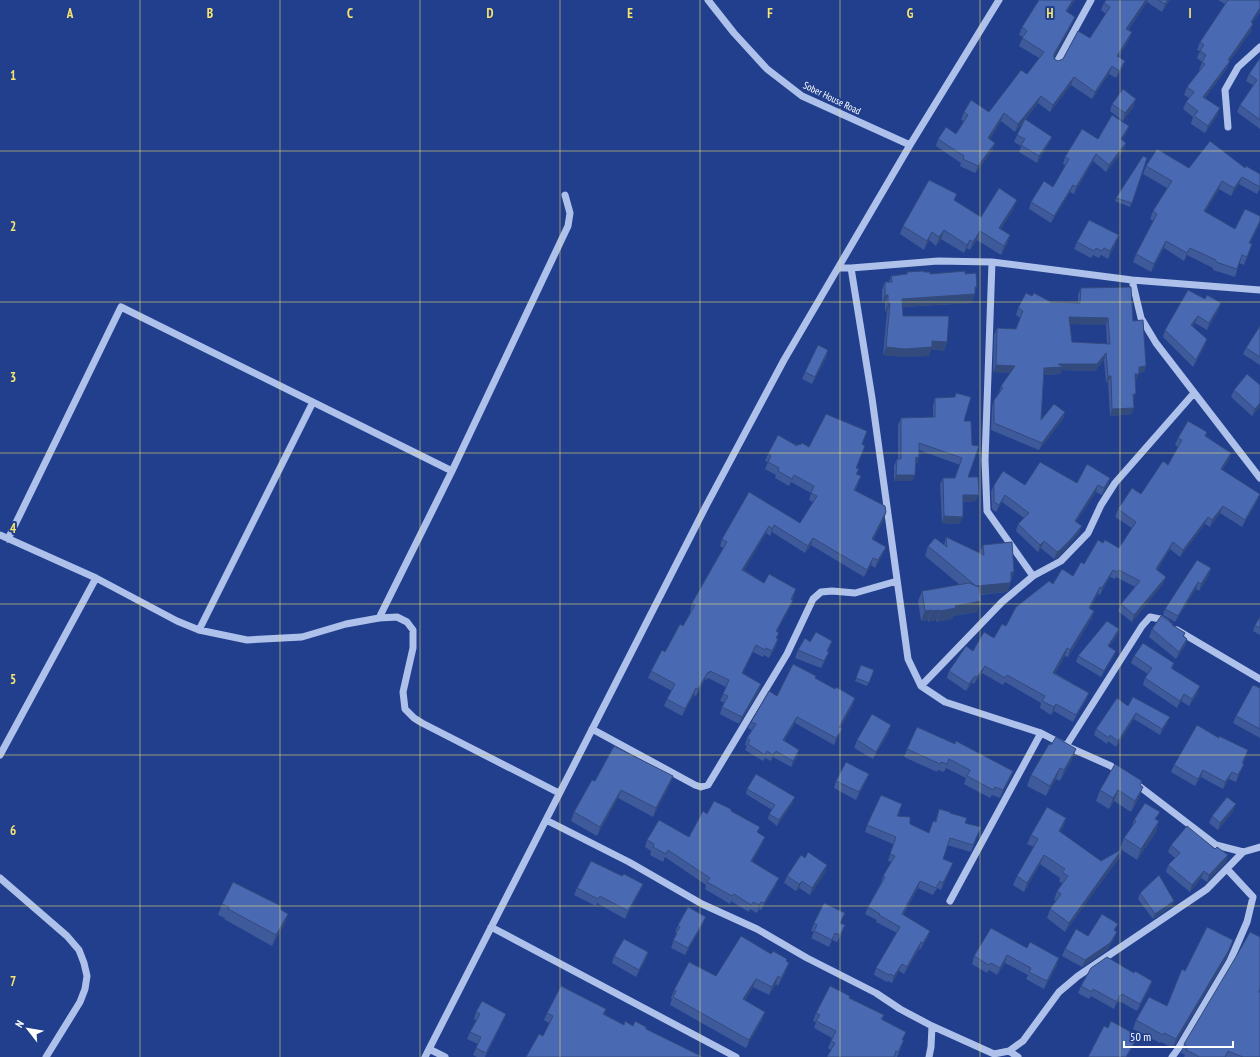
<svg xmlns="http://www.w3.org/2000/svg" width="1260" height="1057" font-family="'PT Sans Narrow',sans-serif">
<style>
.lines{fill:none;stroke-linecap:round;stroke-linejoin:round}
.minor{stroke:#aec1eb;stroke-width:7}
.wall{fill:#3f5a9a;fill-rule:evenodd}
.shaded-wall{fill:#334a7d}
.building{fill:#4969b3;stroke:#334a7d;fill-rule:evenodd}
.grid{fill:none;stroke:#f8e56f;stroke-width:1;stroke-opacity:0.55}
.labels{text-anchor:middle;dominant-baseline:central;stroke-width:4;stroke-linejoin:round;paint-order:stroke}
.street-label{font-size:10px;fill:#fff;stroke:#213f8c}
.grid-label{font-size:13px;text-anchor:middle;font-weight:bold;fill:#f8e56f;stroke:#213f8c;stroke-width:4;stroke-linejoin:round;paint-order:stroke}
</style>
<rect width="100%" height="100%" fill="#213f8c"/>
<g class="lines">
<path class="minor" d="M 708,0 L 734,33 L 767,69 L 802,96 L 910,145
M 1056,64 L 1091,0
M 1228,127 L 1225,90 L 1238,67 L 1260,47
M 992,262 L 985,460 L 987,511 L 1033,576
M 838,268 L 851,268 L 938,261 L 992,262 L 1132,280 L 1260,290
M 851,268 L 872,398 L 908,659 L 921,686 L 945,702 L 1041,733 L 1066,746 L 1111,766 L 1120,773
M 1132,280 L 1141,318 L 1156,343 L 1260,478
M 0,535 L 96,578 L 177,621 L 199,630 L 247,640 L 302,637 L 346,624 L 379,618 L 397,617 L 407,622 L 413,630 L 413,648 L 403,692 L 405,709 L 414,718 L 422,723 L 559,793
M 8,539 L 121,307 L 452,471
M 379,618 L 452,471 L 568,226 L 570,213 L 565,195
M 199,630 L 313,402
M 1177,630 L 1260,679
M 921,686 L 1002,602 L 1033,576 L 1061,561 L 1088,533 L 1101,505 L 1115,483 L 1194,393
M 592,729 L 695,785 L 701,787 L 708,785 L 787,654 L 813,599 L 821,592 L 832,591 L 855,593 L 897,581
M 1066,746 L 1142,626 L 1150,617 L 1160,619 L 1166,623
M 0,755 L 96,578
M 1135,783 L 1216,845 L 1243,852 L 1260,847
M 546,820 L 629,862 L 702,904 L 757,929 L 807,958 L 876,993 L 900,1009 L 932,1026 L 994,1054 L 1009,1051 L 1023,1041 L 1059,992 L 1078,976 L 1207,889 L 1243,852
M 0,878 L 67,936 L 79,950 L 84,963 L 87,976 L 85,989 L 80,1002 L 46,1057
M 950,901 L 1041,733
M 491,927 L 736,1057
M 429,1049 L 445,1057
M 1009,1051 L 1018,1057
M 425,1057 L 706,506 L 784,360 L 910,145 L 999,0
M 929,1057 L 931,1047 L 932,1026
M 1172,1057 L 1178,1049 L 1230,961 L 1247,922 L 1253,897 L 1227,869"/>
</g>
<path class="wall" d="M 1039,0 L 1075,0 L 1067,12 L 1075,17 L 1072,24 L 1054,57 L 1054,59 L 1058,61 L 1063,59 L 1090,38 L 1106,14 L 1101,10 L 1104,3 L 1106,0 L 1170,0 L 1162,12 L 1147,2 L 1128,30 L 1129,40 L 1118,57 L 1125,61 L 1122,68 L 1116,78 L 1109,74 L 1092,99 L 1071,85 L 1050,112 L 1038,103 L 1025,120 L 1052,137 L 1049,143 L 1037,163 L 1019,152 L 1021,146 L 1014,142 L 1017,135 L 1024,121 L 1015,132 L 1001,121 L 990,139 L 995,143 L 992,151 L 975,173 L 960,166 L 961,163 L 936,146 L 938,139 L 956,134 L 964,121 L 961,120 L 964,112 L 989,112 L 1027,74 L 1039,58 L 1019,46 L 1023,37 L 1019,35 L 1022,27 Z
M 1218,0 L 1260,0 L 1260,12 L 1252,23 L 1251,31 L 1229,62 L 1227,68 L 1205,98 L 1217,116 L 1205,133 L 1191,124 L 1193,117 L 1183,109 L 1186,102 L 1189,98 L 1184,95 L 1187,87 L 1200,70 L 1199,70 L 1202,62 L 1197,58 L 1200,51 L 1197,50 L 1200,42 L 1225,4 Z
M 1260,58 L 1260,129 L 1237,112 L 1240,105 L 1253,85 L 1246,81 L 1249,74 Z
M 1112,104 L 1134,106 L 1123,121 L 1110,111 Z
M 1129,126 L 1126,133 L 1122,140 L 1126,143 L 1124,150 L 1106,172 L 1093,161 L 1074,194 L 1070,192 L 1051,223 L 1029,209 L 1031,202 L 1053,187 L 1066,166 L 1063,164 L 1065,157 L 1098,139 Z
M 1147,158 L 1130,207 L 1115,201 L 1116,198 Z
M 1146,166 L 1189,168 L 1245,168 L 1260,174 L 1260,189 L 1257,194 L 1239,184 L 1231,196 L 1219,189 L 1205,212 L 1235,229 L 1259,225 L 1250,243 L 1252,244 L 1244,265 L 1239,263 L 1235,277 L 1213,270 L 1213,268 L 1187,255 L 1184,261 L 1164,248 L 1151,272 L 1133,262 L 1136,254 L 1153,221 L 1150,219 L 1153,211 L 1167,188 L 1143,174 Z
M 955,201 L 981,217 L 1014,208 L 1001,229 L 1010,235 L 1007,244 L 1001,255 L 977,240 L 970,250 L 967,248 L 964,253 L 941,239 L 936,246 L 929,240 L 924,250 L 900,234 L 903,226 Z
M 1077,242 L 1116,243 L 1108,259 L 1101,255 L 1099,258 L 1093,255 L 1091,258 L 1074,249 Z
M 907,272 L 924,272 L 930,274 L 965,274 L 975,291 L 972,303 L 902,307 L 903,316 L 947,342 L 944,351 L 931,349 L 929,356 L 902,357 L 883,355 L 887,312 L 885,312 L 885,303 L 882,303 L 882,290 L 885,282 L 889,282 L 891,276 L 906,275 Z
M 1081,288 L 1133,321 L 1146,366 L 1144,372 L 1139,373 L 1136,380 L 1135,380 L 1134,399 L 1132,414 L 1110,416 L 1108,382 L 1106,383 L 1104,360 L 1095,371 L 1061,370 L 1060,374 L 1044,375 L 1041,420 L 1065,412 L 1063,419 L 1039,450 L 991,430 L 992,407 L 994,400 L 999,393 L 1001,386 L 1010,373 L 993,372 L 994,335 L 997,328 L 1016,329 L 1020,318 L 1016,315 L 1018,308 L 1032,296 L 1051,302 L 1078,303 L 1078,295 ZM 1070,324 L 1106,325 L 1107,344 L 1072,342 Z
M 1188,290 L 1219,309 L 1207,330 L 1195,323 L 1193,326 L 1205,346 L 1193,367 L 1163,337 L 1165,330 Z
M 1260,326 L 1260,365 L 1243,354 L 1246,348 Z
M 828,350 L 826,358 L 812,384 L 802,379 L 805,372 Z
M 1260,385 L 1260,407 L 1252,416 L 1231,397 L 1234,390 Z
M 956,393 L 964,421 L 968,477 L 976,501 L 963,502 L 960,524 L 942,523 L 940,484 L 943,478 L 955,478 L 960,465 L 919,450 L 917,464 L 915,464 L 913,481 L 894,481 L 894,466 L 897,459 L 898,459 L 898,425 L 901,418 L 933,417 L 933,405 L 935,398 L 955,397 Z
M 1206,436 L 1231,453 L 1229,460 L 1222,470 L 1260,494 L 1257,501 L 1242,527 L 1220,513 L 1210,527 L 1205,524 L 1180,557 L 1170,549 L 1157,570 L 1163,584 L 1132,622 L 1118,611 L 1121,604 L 1135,587 L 1116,577 L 1115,579 L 1110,577 L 1100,595 L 1098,594 L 1090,609 L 1094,611 L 1092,618 L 1068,657 L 1065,656 L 1055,673 L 1089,693 L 1086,700 L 1073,722 L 1054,711 L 1051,715 L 1040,708 L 1041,703 L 1005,682 L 1003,685 L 982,673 L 974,684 L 972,683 L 966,691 L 947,678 L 949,671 L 973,651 L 994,638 L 1006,626 L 1053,584 L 1073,576 L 1103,543 L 1119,548 L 1132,528 L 1115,517 L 1118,509 L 1141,494 L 1168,465 L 1178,447 L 1175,445 L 1178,438 Z
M 800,445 L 809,447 L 862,445 L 857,468 L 859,469 L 857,474 L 861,476 L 855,491 L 886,512 L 884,519 L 873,540 L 886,547 L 883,554 L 875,568 L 871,565 L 864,577 L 811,545 L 805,553 L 772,532 L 770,536 L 766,533 L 744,570 L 764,583 L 794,597 L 792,600 L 793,600 L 790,607 L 777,631 L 777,639 L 776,646 L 769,658 L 764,655 L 763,657 L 753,652 L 742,674 L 761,684 L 759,691 L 739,724 L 720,714 L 722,707 L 725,703 L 720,701 L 726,687 L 708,678 L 706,680 L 705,679 L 696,696 L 694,695 L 682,716 L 664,706 L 667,699 L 672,691 L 648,678 L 651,671 L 683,626 L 691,611 L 690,611 L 692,603 L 723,548 L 720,546 L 722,539 L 749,492 L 800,523 L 813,502 L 809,500 L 811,493 L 791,482 L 789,486 L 775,478 L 776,475 L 765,469 L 768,462 L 765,461 L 768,454 L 797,446 Z
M 1110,478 L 1108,485 L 1102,495 L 1096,492 L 1076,522 L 1079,533 L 1068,546 L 1058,557 L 1054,559 L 1041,548 L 1038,552 L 1016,531 L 1018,524 L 1024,518 L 1002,502 L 996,512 L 992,509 L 991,492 L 994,485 L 1025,485 L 1077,483 Z
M 946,537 L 980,553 L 983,545 L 1014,572 L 1008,590 L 1006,592 L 980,595 L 977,612 L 953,616 L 952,619 L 936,622 L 936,620 L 928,622 L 928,620 L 921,621 L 918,601 L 922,591 L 960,585 L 925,556 L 928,546 L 944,545 Z
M 1211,568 L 1209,575 L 1199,591 L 1196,589 L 1175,622 L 1163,615 L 1165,609 Z
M 1260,617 L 1260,635 L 1253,631 L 1255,625 Z
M 1172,625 L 1185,633 L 1184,636 L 1187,639 L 1185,646 L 1176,659 L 1149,637 L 1152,629 Z
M 1119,629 L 1117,635 L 1109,647 L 1113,657 L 1101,677 L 1076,662 L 1078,656 Z
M 832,641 L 828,651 L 826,659 L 821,668 L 795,658 L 798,650 L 810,642 Z
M 1134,656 L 1174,663 L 1172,669 L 1198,693 L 1189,706 L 1181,701 L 1177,708 L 1143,685 L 1145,678 L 1148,674 L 1131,663 Z
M 861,665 L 874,670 L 867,686 L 855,681 Z
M 815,678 L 853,705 L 840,728 L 842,729 L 834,745 L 795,723 L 784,741 L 799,750 L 797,757 L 791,767 L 773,757 L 771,761 L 765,758 L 763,761 L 745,750 L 747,746 L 745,745 L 747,738 L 752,730 L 748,728 L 751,722 L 777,696 Z
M 1260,688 L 1260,738 L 1233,723 L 1236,716 Z
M 1128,706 L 1167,723 L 1160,735 L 1134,719 L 1116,747 L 1108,741 L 1107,744 L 1094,735 L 1096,729 Z
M 889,732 L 873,759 L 854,748 L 857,740 Z
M 1219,738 L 1248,750 L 1243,764 L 1244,764 L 1241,771 L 1236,782 L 1229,779 L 1223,789 L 1201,777 L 1195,786 L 1171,772 L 1174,765 Z
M 907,749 L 1013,771 L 1010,779 L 1000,798 L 992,795 L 990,798 L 964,784 L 966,778 L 946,768 L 944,772 L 938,770 L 937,772 L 904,757 Z
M 1072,760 L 1060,781 L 1056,779 L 1046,796 L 1027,786 L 1031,775 Z
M 869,774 L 866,781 L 856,800 L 834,788 L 836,781 Z
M 673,776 L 670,784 L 653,817 L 618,798 L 597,836 L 571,821 L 574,812 L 595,781 Z
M 1140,785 L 1139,798 L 1131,812 L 1114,801 L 1109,809 L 1096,801 L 1100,790 Z
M 747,789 L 793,802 L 777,826 L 768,819 L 769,814 L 772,810 L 746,794 Z
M 1236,804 L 1233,811 L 1218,830 L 1209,823 L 1212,816 Z
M 939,809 L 950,813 L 965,823 L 978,834 L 971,852 L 947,845 L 943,859 L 950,870 L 941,890 L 937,888 L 933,895 L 918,888 L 903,915 L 928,937 L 920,950 L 919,949 L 904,974 L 899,971 L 892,983 L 888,981 L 887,982 L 874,975 L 876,968 L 897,933 L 876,922 L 877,920 L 865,914 L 868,907 L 881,883 L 883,876 L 892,862 L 888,861 L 893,844 L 865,832 L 867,825 L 900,811 L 898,816 L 910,824 L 929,833 L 933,821 L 935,822 Z
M 731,811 L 758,833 L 762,844 L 752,862 L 776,885 L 761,910 L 759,909 L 757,913 L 750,909 L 749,912 L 731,901 L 730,904 L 705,889 L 706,885 L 665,857 L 663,862 L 650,855 L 651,851 L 645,847 L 647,840 L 689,837 L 707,814 Z
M 1066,818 L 1063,827 L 1060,832 L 1101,861 L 1121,850 L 1120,849 L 1124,838 L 1131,828 L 1134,820 L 1157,820 L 1159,821 L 1156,832 L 1137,860 L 1122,850 L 1119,858 L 1065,932 L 1047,918 L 1050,909 L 1056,901 L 1054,900 L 1057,891 L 1063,884 L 1059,881 L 1060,878 L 1040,864 L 1024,892 L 1013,885 L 1017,876 L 1034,847 L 1027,844 L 1031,835 Z
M 1171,845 L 1226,862 L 1207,882 L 1201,878 L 1190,892 L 1166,872 L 1168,865 L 1175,858 L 1168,852 Z
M 825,873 L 810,895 L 799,888 L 796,891 L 784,883 L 787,876 Z
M 622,876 L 643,884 L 640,891 L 625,919 L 597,903 L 596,906 L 574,895 L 577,888 Z
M 1140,893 L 1172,906 L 1153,919 L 1138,899 Z
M 222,904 L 280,909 L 288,914 L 284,925 L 272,946 L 224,919 L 225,918 L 218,915 Z
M 842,920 L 841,923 L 842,933 L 837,942 L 832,940 L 829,947 L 811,938 L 814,932 L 811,931 L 814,923 Z
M 703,924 L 685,955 L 671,948 L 676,933 L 675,933 L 678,925 Z
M 991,928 L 1057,965 L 1044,989 L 1026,979 L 1028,975 L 1005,963 L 997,975 L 989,970 L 987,973 L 972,964 L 974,956 Z
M 1115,931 L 1114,939 L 1107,950 L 1082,967 L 1062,956 L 1065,949 L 1088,936 Z
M 1260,937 L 1260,990 L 1259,992 L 1260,1057 L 1184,1057 L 1185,1055 L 1181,1053 L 1184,1044 Z
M 1233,940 L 1226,959 L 1173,1048 L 1161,1042 L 1160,1043 L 1133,1029 L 1136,1020 L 1167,1006 L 1185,971 Z
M 648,952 L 646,959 L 636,977 L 612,963 L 614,956 Z
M 771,954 L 787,959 L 787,962 L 786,971 L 778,986 L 776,984 L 769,995 L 753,987 L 745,1000 L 765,1012 L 762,1020 L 746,1048 L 670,1005 L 672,999 L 671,998 L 674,990 L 716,976 Z
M 1081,986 L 1150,988 L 1137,1011 L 1119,1001 L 1118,1003 L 1117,1002 L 1114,1009 L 1091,996 L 1089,999 L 1078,993 Z
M 849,998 L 884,1015 L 882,1020 L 903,1040 L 901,1048 L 897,1057 L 827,1057 L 831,1050 L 828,1048 L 832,1038 L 814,1028 L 816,1022 L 813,1021 L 816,1013 Z
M 606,1009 L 604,1014 L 624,1025 L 646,1027 L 543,1036 L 549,1023 L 544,1020 L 547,1013 Z
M 476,1012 L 506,1014 L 503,1021 L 485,1057 L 477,1057 L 473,1055 L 478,1044 L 467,1039 L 470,1032 L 476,1020 L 474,1019 Z"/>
<path class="shaded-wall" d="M 1073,0 L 1075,0 L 1063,18 L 1066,11 Z
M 1146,0 L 1148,0 L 1147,2 L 1123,36 L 1126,29 Z
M 1168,0 L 1170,0 L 1162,12 L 1165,4 Z
M 1260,8 L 1260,11 L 1248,29 L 1251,22 Z
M 1075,17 L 1072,24 L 1052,62 L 1054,54 Z
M 1253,24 L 1251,31 L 1229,62 L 1227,68 L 1200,104 L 1203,97 Z
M 1132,32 L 1129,40 L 1114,63 L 1117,56 Z
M 1125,61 L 1122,68 L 1116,78 L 1119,71 Z
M 1112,66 L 1109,74 L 1092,99 L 1095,92 Z
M 1074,77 L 1071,85 L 1050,112 L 1053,105 Z
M 1041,96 L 1038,103 L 1015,132 L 1018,124 Z
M 1136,99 L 1134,106 L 1123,121 L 1125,113 Z
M 1220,108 L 1217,116 L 1205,133 L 1208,126 Z
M 1004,113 L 1001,121 L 986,146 L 988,138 Z
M 1129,126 L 1126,133 L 1118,146 L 1121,139 Z
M 1052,137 L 1049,143 L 1037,163 L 1039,156 Z
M 995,143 L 992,151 L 975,173 L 978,166 Z
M 1126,143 L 1124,150 L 1106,172 L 1109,165 Z
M 1096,154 L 1093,161 L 1074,194 L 1076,187 Z
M 1242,177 L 1239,184 L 1231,196 L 1234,188 Z
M 1222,181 L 1219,189 L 1201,219 L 1204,211 Z
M 1073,185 L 1070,192 L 1051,223 L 1054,216 Z
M 1260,186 L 1260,189 L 1257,194 L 1260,187 Z
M 1017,200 L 1014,208 L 996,237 L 999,228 Z
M 1260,221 L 1259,225 L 1246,251 L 1249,243 Z
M 944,230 L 941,239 L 936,246 L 939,237 Z
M 980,231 L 977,240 L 970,250 L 973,242 Z
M 932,232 L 929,240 L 924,250 L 927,241 Z
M 1010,235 L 1007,244 L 1001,255 L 1004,246 Z
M 1119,235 L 1116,243 L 1108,259 L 1110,251 Z
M 970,240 L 967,248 L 964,253 L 967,245 Z
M 1166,241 L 1164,248 L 1151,272 L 1154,264 Z
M 1190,248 L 1187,255 L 1184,261 L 1187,253 Z
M 977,287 L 974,294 L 975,294 L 972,303 L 899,307 L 902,299 Z
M 885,295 L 888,295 L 885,303 L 882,303 Z
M 890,303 L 887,312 L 885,312 L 888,304 Z
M 1221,303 L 1219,309 L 1207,330 L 1209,323 Z
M 1198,316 L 1195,323 L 1189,332 L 1191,325 Z
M 1069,317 L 1108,318 L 1106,325 L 1067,324 Z
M 1207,339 L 1205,346 L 1193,367 L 1196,360 Z
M 932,341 L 947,342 L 944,351 L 931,349 L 929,356 L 902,357 L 883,355 L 886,347 Z
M 828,350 L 826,358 L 812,384 L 815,377 Z
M 1106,353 L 1104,360 L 1095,371 L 1061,370 L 1060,374 L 1042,375 L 1044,368 L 1058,364 Z
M 996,365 L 1015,366 L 1013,373 L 993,372 Z
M 1146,366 L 1144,372 L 1137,374 L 1139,367 Z
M 1135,374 L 1139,374 L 1136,380 L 1132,380 Z
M 1108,376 L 1111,376 L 1108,382 L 1106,383 Z
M 1260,403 L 1260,407 L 1252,416 L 1255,409 Z
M 1134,408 L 1132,414 L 1110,416 L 1112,409 Z
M 1065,412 L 1063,419 L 1039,450 L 1042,443 Z
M 1231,453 L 1229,460 L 1218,477 L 1221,469 Z
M 916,457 L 919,458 L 917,464 L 913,464 Z
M 896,475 L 915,475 L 913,481 L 894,481 Z
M 1110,478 L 1108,485 L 1102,495 L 1104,488 Z
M 1098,485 L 1096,492 L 1073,527 L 1075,521 Z
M 1260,494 L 1257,501 L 1242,527 L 1245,520 Z
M 963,495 L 979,495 L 976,501 L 961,502 Z
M 1005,495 L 1002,502 L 996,512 L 999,505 Z
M 1223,506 L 1220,513 L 1210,527 L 1212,520 Z
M 886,512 L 884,519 L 870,546 L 872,539 Z
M 944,516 L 963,517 L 960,524 L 942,523 Z
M 1208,517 L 1205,524 L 1180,557 L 1183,550 Z
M 774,525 L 772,532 L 770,536 L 772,529 Z
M 769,526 L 766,533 L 740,577 L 742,570 Z
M 1082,526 L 1079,533 L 1068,546 L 1058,557 L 1054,559 L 1057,552 Z
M 813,538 L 811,545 L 805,553 L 808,546 Z
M 1044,541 L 1041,548 L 1038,552 L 1040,545 Z
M 1173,542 L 1170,549 L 1154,577 L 1156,569 Z
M 886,547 L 883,554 L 875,568 L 878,560 Z
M 873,558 L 871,565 L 864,577 L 867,570 Z
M 1211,568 L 1209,575 L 1199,591 L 1201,584 Z
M 1113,570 L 1110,577 L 1100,595 L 1102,588 Z
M 1011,572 L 1014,572 L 1011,581 Z
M 1166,577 L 1163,584 L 1132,622 L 1134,615 Z
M 1011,581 L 1008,590 L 1006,592 L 973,595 L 976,586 Z
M 1198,582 L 1196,589 L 1175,622 L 1178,616 Z
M 1100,587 L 1098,594 L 1087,616 L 1089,608 Z
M 796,589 L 794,597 L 788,606 L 791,599 Z
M 793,600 L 790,607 L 773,638 L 776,631 Z
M 981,601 L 977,612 L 953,616 L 952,619 L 936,622 L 940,611 L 955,606 Z
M 932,610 L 928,620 L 921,621 L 925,611 Z
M 940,610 L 936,620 L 928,622 L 932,611 Z
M 1094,611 L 1092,618 L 1068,657 L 1070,650 Z
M 1119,629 L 1117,635 L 1106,652 L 1108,646 Z
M 778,639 L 776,646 L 769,658 L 772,651 Z
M 1187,639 L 1185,646 L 1176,659 L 1179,652 Z
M 756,645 L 753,652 L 739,681 L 742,673 Z
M 1067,648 L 1065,656 L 1051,680 L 1053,673 Z
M 1116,651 L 1113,657 L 1101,677 L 1104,671 Z
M 829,652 L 826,659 L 821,668 L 824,661 Z
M 985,666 L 982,673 L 974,684 L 977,677 Z
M 708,672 L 705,679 L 696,696 L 698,689 Z
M 975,676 L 972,683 L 966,691 L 969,684 Z
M 761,684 L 759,691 L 739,724 L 742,717 Z
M 1200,686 L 1198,693 L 1189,706 L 1192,699 Z
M 696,688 L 694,695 L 682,716 L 685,709 Z
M 1089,693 L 1086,700 L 1073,722 L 1076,715 Z
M 1184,694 L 1181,701 L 1177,708 L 1180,701 Z
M 855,698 L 853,705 L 837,734 L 839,727 Z
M 1056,704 L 1054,711 L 1051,715 L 1054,707 Z
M 1136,713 L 1134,719 L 1116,747 L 1118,741 Z
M 797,717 L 795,723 L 780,747 L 783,740 Z
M 1170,717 L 1167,723 L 1160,735 L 1162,729 Z
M 891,725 L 889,732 L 873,759 L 876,752 Z
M 842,729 L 834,745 L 836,738 Z
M 1076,749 L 1072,760 L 1060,781 L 1064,770 Z
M 799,750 L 797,757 L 791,767 L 793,761 Z
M 776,751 L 771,761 L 773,755 Z
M 1244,764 L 1241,771 L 1236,782 L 1238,775 Z
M 1060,768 L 1056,779 L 1046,796 L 1050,786 Z
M 1203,770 L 1201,777 L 1195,786 L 1198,779 Z
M 1013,771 L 1010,779 L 1000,798 L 1003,790 Z
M 1232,772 L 1229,779 L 1223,789 L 1225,782 Z
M 869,774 L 866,781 L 856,800 L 859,792 Z
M 673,776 L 670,784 L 653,817 L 656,808 Z
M 1143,787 L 1139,798 L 1131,812 L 1135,801 Z
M 621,790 L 618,798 L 597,836 L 600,827 Z
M 1118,790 L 1114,801 L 1109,809 L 1113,798 Z
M 795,797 L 793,802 L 777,826 L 779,820 Z
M 1236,804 L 1233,811 L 1218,830 L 1220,823 Z
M 1066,818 L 1063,827 L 1056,840 L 1059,831 Z
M 1159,821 L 1156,832 L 1137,860 L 1141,849 Z
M 765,837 L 762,844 L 749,869 L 751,861 Z
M 1122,849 L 1119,858 L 1065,932 L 1069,923 Z
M 1044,855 L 1040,864 L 1024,892 L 1027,883 Z
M 1228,855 L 1226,862 L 1207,882 L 1209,875 Z
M 953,863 L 950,870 L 941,890 L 943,883 Z
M 827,865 L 825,873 L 810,895 L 812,888 Z
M 1204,871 L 1201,878 L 1190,892 L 1192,885 Z
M 779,878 L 776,885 L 761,910 L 764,903 Z
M 802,881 L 799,888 L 796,891 L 799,884 Z
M 920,881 L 918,888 L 899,921 L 902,914 Z
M 643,884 L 640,891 L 625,919 L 628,911 Z
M 1174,901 L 1172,906 L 1153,919 L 1155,914 Z
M 761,902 L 759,909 L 757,913 L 759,905 Z
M 288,914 L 284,925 L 272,946 L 276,935 Z
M 706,917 L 703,924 L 685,955 L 688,948 Z
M 845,925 L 842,933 L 837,942 L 840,935 Z
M 930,931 L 928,937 L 920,950 L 923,943 Z
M 1117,932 L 1114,939 L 1107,950 L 1082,967 L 1085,960 Z
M 1233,940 L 1226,959 L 1173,1048 L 1176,1039 Z
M 921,942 L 919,949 L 904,974 L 907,967 Z
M 648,952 L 646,959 L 636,977 L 639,970 Z
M 1007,955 L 1005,963 L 997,975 L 1000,968 Z
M 1059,958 L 1057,965 L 1044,989 L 1047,981 Z
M 789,963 L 786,971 L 778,986 L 781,978 Z
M 902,964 L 899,971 L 892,983 L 894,976 Z
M 778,976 L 776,984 L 769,995 L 772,987 Z
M 756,979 L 753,987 L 740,1007 L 743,999 Z
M 1152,981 L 1150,988 L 1137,1011 L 1140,1004 Z
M 765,1012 L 762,1020 L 746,1048 L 749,1040 Z
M 506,1014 L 503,1021 L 484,1057 L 486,1053 Z
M 1138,1036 L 1135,1043 L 1127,1057 L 1126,1057 Z"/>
<path class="building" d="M 1039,0 L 1073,0 L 1066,11 L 1075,17 L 1054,54 L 1054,59 L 1058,61 L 1063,59 L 1078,31 L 1090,38 L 1110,7 L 1104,3 L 1106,0 L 1146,0 L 1126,29 L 1132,32 L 1117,56 L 1125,61 L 1119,71 L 1112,66 L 1095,92 L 1074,77 L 1053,105 L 1041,96 L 1018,124 L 1004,113 L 988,138 L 995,143 L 978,166 L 963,159 L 964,156 L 938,139 L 946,127 L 956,134 L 968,115 L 964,112 L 971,100 L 989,112 L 1021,70 L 1027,74 L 1044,52 L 1022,38 L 1027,31 L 1022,27 Z
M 1158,0 L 1168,0 L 1165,4 Z
M 1228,0 L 1260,0 L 1260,8 L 1251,22 L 1253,24 L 1228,60 L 1230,61 L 1203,97 L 1220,108 L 1208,126 L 1194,116 L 1198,111 L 1186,102 L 1194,92 L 1187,87 L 1205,64 L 1202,62 L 1206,55 L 1200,51 L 1204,45 L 1200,42 Z
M 1260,58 L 1260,120 L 1240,105 L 1257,80 L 1249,74 Z
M 1123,89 L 1136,99 L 1125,113 L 1112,104 Z
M 1112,115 L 1129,126 L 1121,139 L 1126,143 L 1109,165 L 1096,154 L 1076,187 L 1073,185 L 1054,216 L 1031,202 L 1044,181 L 1053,187 L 1069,159 L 1065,157 L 1082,129 L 1098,139 Z
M 1025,119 L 1052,137 L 1039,156 L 1021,145 L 1025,139 L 1017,135 Z
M 1210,141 L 1245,168 L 1246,166 L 1260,174 L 1260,187 L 1242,177 L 1234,188 L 1222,181 L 1204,211 L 1235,229 L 1245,209 L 1260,216 L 1260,221 L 1249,243 L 1252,244 L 1247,257 L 1242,255 L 1237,269 L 1216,262 L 1216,260 L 1190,248 L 1187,253 L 1166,241 L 1154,264 L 1136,254 L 1157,214 L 1153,211 L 1172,181 L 1146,166 L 1157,149 L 1189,168 Z
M 1143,156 L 1147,158 L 1132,203 L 1116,198 Z
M 929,180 L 957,194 L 954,200 L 981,217 L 999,188 L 1017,200 L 999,228 L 1010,235 L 1004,246 L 980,231 L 973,242 L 970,240 L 967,245 L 944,230 L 939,237 L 932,232 L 927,241 L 903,226 Z
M 1089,220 L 1119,235 L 1110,251 L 1104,248 L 1102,251 L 1096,248 L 1094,251 L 1077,242 Z
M 924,271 L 924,272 L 930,272 L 930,274 L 965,271 L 965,274 L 976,273 L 977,287 L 975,287 L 975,294 L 902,299 L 903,316 L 949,316 L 947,342 L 932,341 L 932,347 L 905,349 L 886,347 L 890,303 L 888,304 L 888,295 L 885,295 L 885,282 L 892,282 L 891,276 L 907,274 L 907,272 Z
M 1131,287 L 1133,321 L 1143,320 L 1146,366 L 1139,367 L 1139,374 L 1135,374 L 1136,394 L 1133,394 L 1134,408 L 1112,409 L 1111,376 L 1108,376 L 1106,353 L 1097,364 L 1058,364 L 1063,367 L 1044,368 L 1041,420 L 1054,404 L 1065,412 L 1042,443 L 994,423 L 994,400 L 1003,388 L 1001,386 L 1015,366 L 996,365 L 997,328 L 1016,329 L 1023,311 L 1018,308 L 1026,293 L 1032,296 L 1034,293 L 1051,302 L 1080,303 L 1081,288 ZM 1069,317 L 1108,318 L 1110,344 L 1072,342 Z
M 1188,290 L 1205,299 L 1207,295 L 1221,303 L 1209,323 L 1198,316 L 1191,325 L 1207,339 L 1196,360 L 1165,330 Z
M 1260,326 L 1260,357 L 1246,348 Z
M 818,345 L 828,350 L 815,377 L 805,372 Z
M 1247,374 L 1260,385 L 1260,403 L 1255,409 L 1234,390 Z
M 956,393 L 971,397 L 964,421 L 971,421 L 972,445 L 979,446 L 968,477 L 978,477 L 979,495 L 963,495 L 963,517 L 944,516 L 943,478 L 955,478 L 962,458 L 919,443 L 919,458 L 916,457 L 915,475 L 896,475 L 897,459 L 901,459 L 901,418 L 935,417 L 935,398 L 955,397 Z
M 826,414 L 867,431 L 862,444 L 865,446 L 856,468 L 859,469 L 856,474 L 861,476 L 854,490 L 885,506 L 886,512 L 872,539 L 886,547 L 878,560 L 873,558 L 867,570 L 813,538 L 808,546 L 774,525 L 772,529 L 769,526 L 742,570 L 764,583 L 769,574 L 796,589 L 791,599 L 793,600 L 776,631 L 779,633 L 776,638 L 778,639 L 772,651 L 766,648 L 765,650 L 756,645 L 742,673 L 761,684 L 742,717 L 722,707 L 728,696 L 723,694 L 729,680 L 710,671 L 709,673 L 708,672 L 698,689 L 696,688 L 685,709 L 667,699 L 675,684 L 651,671 L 662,650 L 665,652 L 680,624 L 683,626 L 695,605 L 692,603 L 727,542 L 722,539 L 749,492 L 800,523 L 817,496 L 811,493 L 814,486 L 794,475 L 792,479 L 778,471 L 779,468 L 768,462 L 771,456 L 768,454 L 778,435 L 797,446 L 798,444 L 800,445 L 802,443 L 809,447 Z
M 1188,421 L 1207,432 L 1205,436 L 1231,453 L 1221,469 L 1260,494 L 1245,520 L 1223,506 L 1212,520 L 1208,517 L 1183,550 L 1173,542 L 1156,569 L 1166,577 L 1134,615 L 1121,604 L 1140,581 L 1119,570 L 1117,572 L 1113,570 L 1102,588 L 1100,587 L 1089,608 L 1094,611 L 1070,650 L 1067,648 L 1053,673 L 1089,693 L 1076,715 L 1056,704 L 1054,707 L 1042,701 L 1045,696 L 1007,675 L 1005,678 L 985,666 L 977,677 L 975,676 L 969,684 L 949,671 L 966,646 L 973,651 L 984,632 L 994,638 L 1002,624 L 1006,626 L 1016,607 L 1049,581 L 1053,584 L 1062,569 L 1073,576 L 1081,562 L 1084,564 L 1098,540 L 1103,543 L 1105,540 L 1119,548 L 1136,522 L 1118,509 L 1132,488 L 1141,494 L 1163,461 L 1168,465 L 1182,440 L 1178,438 Z
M 1040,462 L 1077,483 L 1087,464 L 1110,478 L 1104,488 L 1098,485 L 1075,521 L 1082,526 L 1071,539 L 1060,550 L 1057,552 L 1044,541 L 1040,545 L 1018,524 L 1029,513 L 1005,495 L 999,505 L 994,502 L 994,485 L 1003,471 L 1025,485 Z
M 946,537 L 984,555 L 983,545 L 1012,542 L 1014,572 L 1011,572 L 1011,581 L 1009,583 L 976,586 L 928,546 L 935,538 L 947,547 Z
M 1197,560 L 1211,568 L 1201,584 L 1198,582 L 1178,616 L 1165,609 Z
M 969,583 L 979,587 L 981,601 L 955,606 L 956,608 L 940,611 L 940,610 L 932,611 L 932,610 L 925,611 L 922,591 Z
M 1161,616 L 1173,624 L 1172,625 L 1185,633 L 1183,636 L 1187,639 L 1179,652 L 1152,629 Z
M 1260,617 L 1260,628 L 1255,625 Z
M 1107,621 L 1119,629 L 1108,646 L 1116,651 L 1104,671 L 1078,656 Z
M 816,632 L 832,641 L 827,651 L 829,652 L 824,661 L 798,650 L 805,638 L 810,642 Z
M 1143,643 L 1174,663 L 1171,668 L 1200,686 L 1192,699 L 1184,694 L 1180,701 L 1145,678 L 1152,668 L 1134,656 Z
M 793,664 L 816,676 L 815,678 L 835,689 L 836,687 L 855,698 L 839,727 L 842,729 L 836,738 L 797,717 L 783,740 L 799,750 L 793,761 L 776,751 L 773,755 L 767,751 L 765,755 L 748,744 L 750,740 L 747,738 L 756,724 L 751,722 L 769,691 L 777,696 Z
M 861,665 L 874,670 L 869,683 L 856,678 Z
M 1253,685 L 1260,688 L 1260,729 L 1236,716 Z
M 1133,697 L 1170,717 L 1162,729 L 1136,713 L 1118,741 L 1110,735 L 1109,738 L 1096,729 L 1117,698 L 1128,706 Z
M 872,714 L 891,725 L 876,752 L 857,740 Z
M 1197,725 L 1219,738 L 1219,736 L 1248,750 L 1242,763 L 1244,764 L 1238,775 L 1232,772 L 1225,782 L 1203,770 L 1198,779 L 1174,765 Z
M 917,727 L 955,744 L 956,741 L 1013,771 L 1003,790 L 995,787 L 993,790 L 967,776 L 970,770 L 949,759 L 947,764 L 941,762 L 940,764 L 907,749 Z
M 1056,737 L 1076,749 L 1064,770 L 1060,768 L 1050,786 L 1031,775 L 1049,744 L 1051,745 Z
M 614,746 L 673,776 L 656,808 L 621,790 L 600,827 L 574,812 L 592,780 L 595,781 Z
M 846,762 L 869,774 L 859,792 L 836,781 Z
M 1115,764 L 1142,781 L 1140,785 L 1143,787 L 1135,801 L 1118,790 L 1113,798 L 1100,790 Z
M 756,774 L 795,797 L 779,820 L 769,814 L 775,805 L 747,789 Z
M 881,795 L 902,804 L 897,816 L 910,817 L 910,824 L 929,833 L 933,821 L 936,822 L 939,809 L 950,812 L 950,813 L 967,818 L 965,823 L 981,827 L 973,845 L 950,838 L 943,859 L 953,863 L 943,883 L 940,881 L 936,888 L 920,881 L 902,914 L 930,931 L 923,943 L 921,942 L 907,967 L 902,964 L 894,976 L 890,974 L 889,975 L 876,968 L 900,927 L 879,915 L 880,914 L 868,907 L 885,877 L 883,876 L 895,856 L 890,854 L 896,837 L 867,825 Z
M 1227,797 L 1236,804 L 1220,823 L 1212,816 Z
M 714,801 L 731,809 L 731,811 L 760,827 L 757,832 L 765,837 L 751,861 L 779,878 L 764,903 L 761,902 L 759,905 L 753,902 L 751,905 L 734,894 L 732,896 L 707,882 L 710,878 L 668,850 L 666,854 L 653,847 L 654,844 L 647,840 L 659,820 L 689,837 L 703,811 L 707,814 Z
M 1145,803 L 1160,812 L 1155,819 L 1159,821 L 1141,849 L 1124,838 L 1136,821 L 1134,820 Z
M 1047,807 L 1066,818 L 1059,831 L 1101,861 L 1122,849 L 1069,923 L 1050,909 L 1061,894 L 1057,891 L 1068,876 L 1062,872 L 1065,869 L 1044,855 L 1027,883 L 1017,876 L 1038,839 L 1031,835 Z
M 1187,826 L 1215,849 L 1217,847 L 1228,855 L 1209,875 L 1204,871 L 1192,885 L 1168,865 L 1180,853 L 1171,845 Z
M 808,852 L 827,865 L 812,888 L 802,881 L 799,884 L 787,876 L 801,855 L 805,858 Z
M 591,861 L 622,876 L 624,874 L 643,884 L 628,911 L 600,896 L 598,899 L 577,888 Z
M 1159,875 L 1174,901 L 1155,914 L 1140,893 Z
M 233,882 L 281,906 L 280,909 L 288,914 L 276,935 L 228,909 L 229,907 L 222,904 Z
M 824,903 L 845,913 L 840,923 L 845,925 L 840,935 L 835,933 L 832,940 L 814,931 L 817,925 L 814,923 Z
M 688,907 L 706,917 L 688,948 L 673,940 L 677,934 L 676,933 L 680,927 L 678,925 Z
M 1102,914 L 1118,924 L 1114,930 L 1117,932 L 1110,943 L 1085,960 L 1065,949 L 1076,929 L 1088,936 Z
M 1207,927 L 1233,940 L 1229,950 L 1176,1039 L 1164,1033 L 1163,1035 L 1136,1020 L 1149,997 L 1167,1006 L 1182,969 L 1185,971 Z
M 991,928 L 1027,948 L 1030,942 L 1059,958 L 1047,981 L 1029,972 L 1031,968 L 1007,955 L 1000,968 L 991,963 L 989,965 L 974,956 Z
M 1250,932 L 1260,937 L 1260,988 L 1259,992 L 1260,993 L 1260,1057 L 1243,1057 L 1228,1051 L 1225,1057 L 1198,1057 L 1198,1056 L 1186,1050 L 1188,1047 L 1184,1044 L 1237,955 Z
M 741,936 L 771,954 L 773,951 L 787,959 L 786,961 L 789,963 L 781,978 L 778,976 L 772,987 L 756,979 L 743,999 L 765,1012 L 749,1040 L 673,997 L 676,991 L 674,990 L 689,962 L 716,976 Z
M 624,939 L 648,952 L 639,970 L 614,956 Z
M 1107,957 L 1134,973 L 1135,971 L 1152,981 L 1140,1004 L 1122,994 L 1121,996 L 1120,995 L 1117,1002 L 1093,989 L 1092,992 L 1081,986 L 1091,968 Z
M 561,986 L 606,1009 L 603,1014 L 624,1025 L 625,1021 L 633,1026 L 635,1021 L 646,1027 L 646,1029 L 703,1057 L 526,1057 L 539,1034 L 543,1036 L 553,1016 L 547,1013 Z
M 830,986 L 850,996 L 849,998 L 884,1015 L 881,1019 L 906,1032 L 902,1040 L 904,1040 L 898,1052 L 896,1051 L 894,1057 L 827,1057 L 835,1043 L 831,1041 L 836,1031 L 816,1021 L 820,1015 L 816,1013 Z
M 482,1001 L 506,1014 L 486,1053 L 476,1048 L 481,1037 L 470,1032 L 480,1014 L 476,1012 Z
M 1111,1021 L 1138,1036 L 1126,1057 L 1088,1057 L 1104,1026 L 1108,1028 Z"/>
<path class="grid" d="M 140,0 L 140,1057M 280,0 L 280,1057M 420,0 L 420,1057M 560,0 L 560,1057M 700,0 L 700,1057M 840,0 L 840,1057M 980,0 L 980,1057M 1120,0 L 1120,1057M 0,151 L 1260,151M 0,302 L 1260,302M 0,453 L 1260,453M 0,604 L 1260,604M 0,755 L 1260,755M 0,906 L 1260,906"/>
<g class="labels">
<g class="street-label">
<text transform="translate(832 98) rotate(26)">Sober House Road</text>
</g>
</g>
<g class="grid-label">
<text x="70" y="18">A</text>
<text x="210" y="18">B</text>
<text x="350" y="18">C</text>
<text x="490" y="18">D</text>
<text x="630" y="18">E</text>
<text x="770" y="18">F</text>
<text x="910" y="18">G</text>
<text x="1050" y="18">H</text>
<text x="1190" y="18">I</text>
<text x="13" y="80">1</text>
<text x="13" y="231">2</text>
<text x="13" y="382">3</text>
<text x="13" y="533">4</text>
<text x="13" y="684">5</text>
<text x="13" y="835">6</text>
<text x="13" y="986">7</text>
</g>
<g transform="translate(28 1029) rotate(301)" stroke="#213f8c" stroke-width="3" paint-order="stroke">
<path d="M0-3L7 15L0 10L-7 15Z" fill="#ffffff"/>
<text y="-6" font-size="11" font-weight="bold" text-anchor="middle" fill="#ffffff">N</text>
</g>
<path d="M1124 1041v6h109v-6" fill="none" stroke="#ffffff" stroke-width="2"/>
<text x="1130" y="1041" font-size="12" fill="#ffffff" stroke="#213f8c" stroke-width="3" paint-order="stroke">50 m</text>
</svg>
